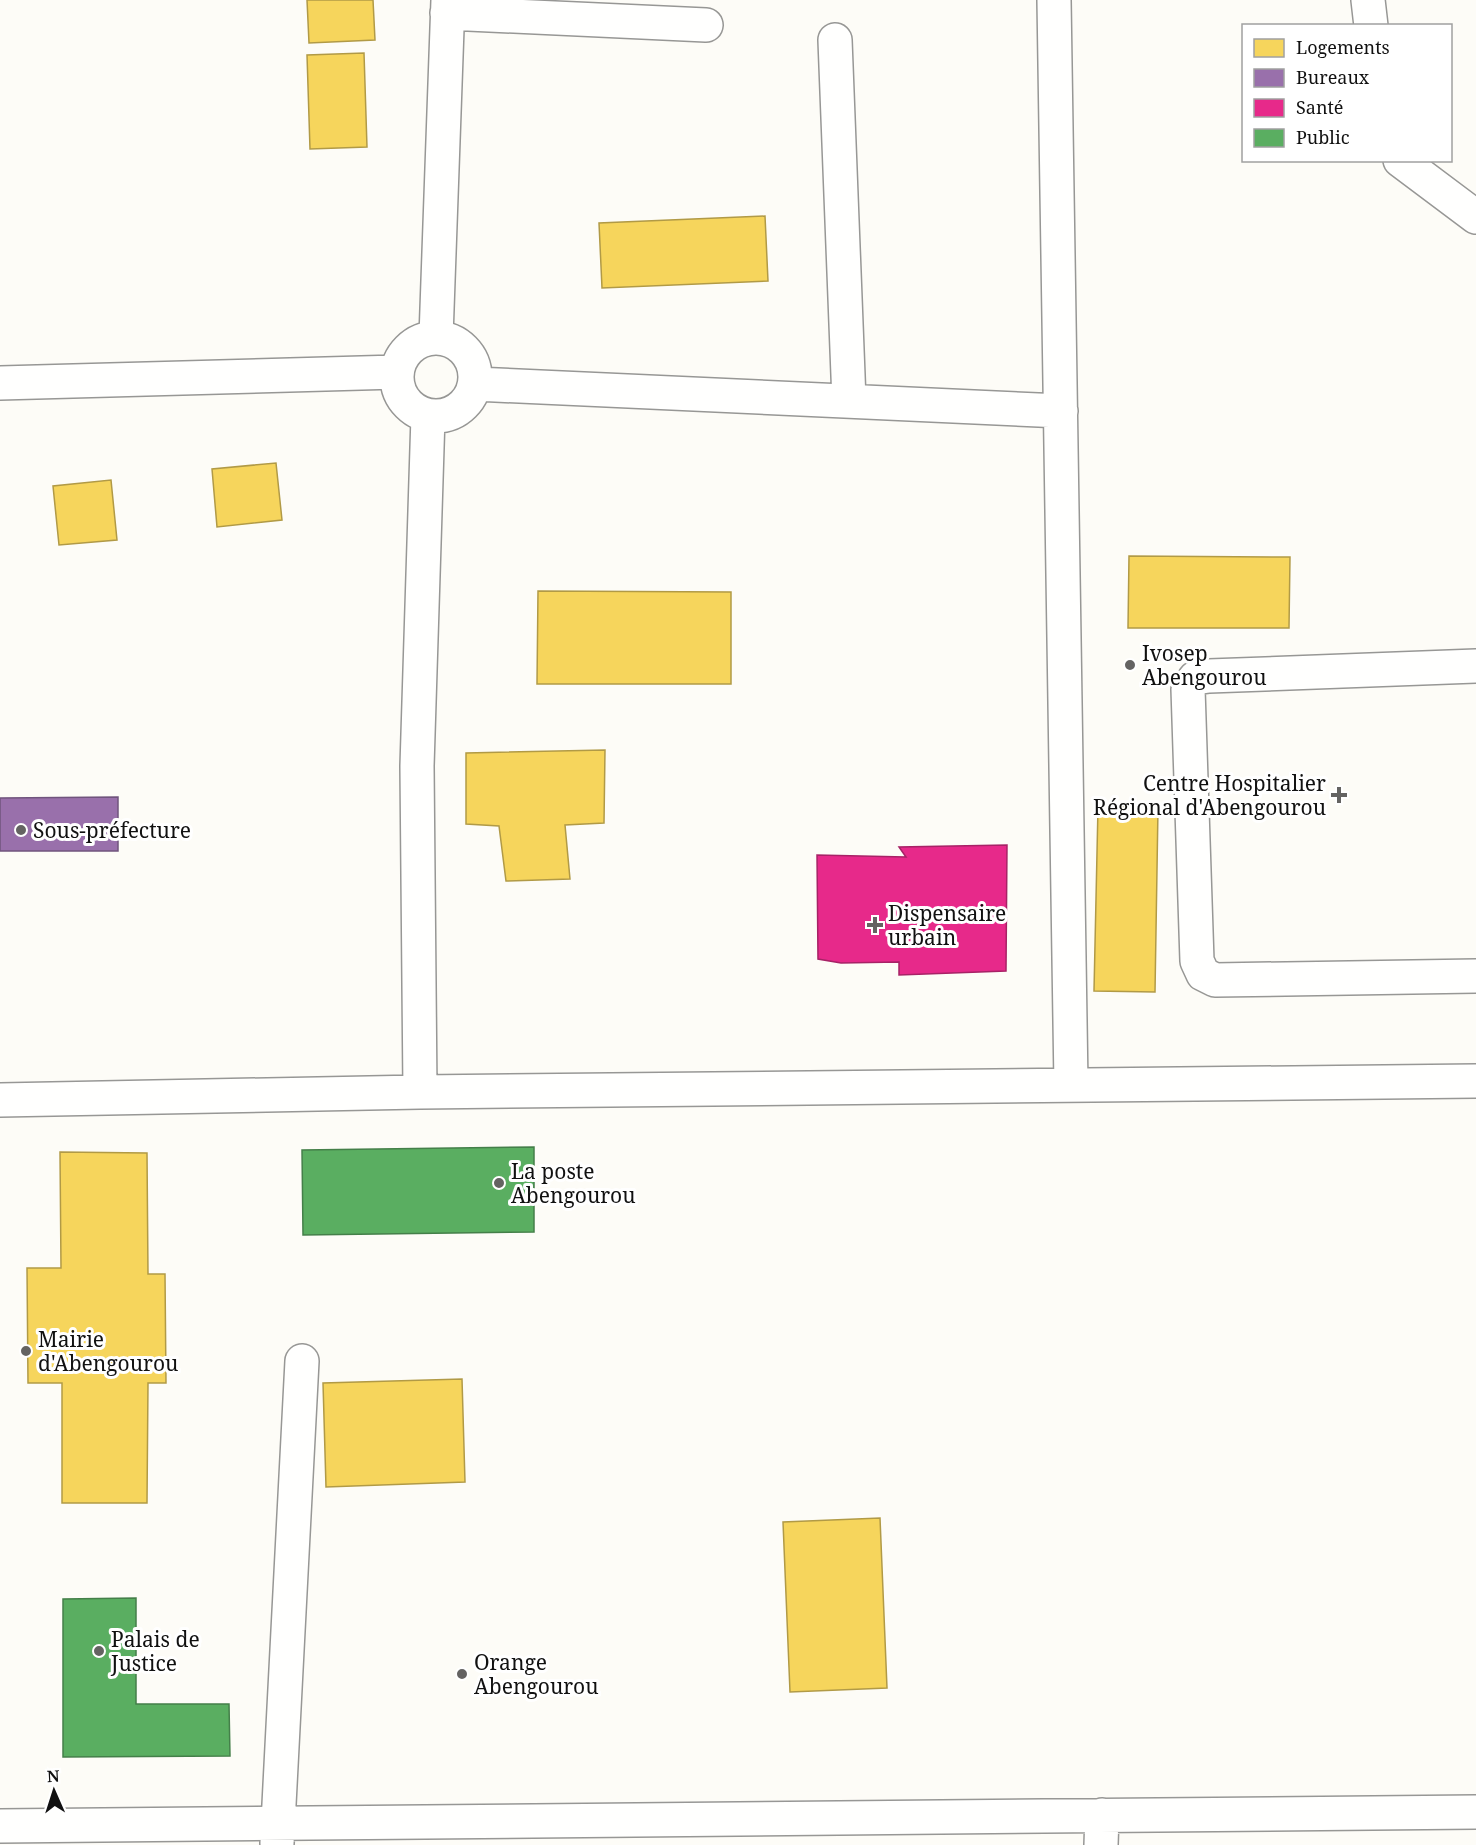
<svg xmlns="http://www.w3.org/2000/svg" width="1476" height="1845" font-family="'Noto Serif',serif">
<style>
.homes{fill:#f6d55c;stroke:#b19a46;stroke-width:1.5}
.offices{fill:#9970ab;stroke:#70547d;stroke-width:1.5}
.health{fill:#e7298a;stroke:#a72266;stroke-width:1.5}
.public{fill:#5aae61;stroke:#447f49;stroke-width:1.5}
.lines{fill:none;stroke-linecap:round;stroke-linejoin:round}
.minor-casing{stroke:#979795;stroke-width:36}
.minor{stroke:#fffffe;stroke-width:33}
.poi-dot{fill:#646362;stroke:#fff;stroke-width:2}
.labels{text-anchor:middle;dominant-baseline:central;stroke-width:6;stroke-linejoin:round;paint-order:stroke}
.poi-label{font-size:21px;fill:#111;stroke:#fff;text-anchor:start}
</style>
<rect width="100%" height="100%" fill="#fdfcf7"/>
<path class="homes" d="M 307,0 L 373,0 L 375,40 L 309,43 Z
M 364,53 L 367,147 L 310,149 L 307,55 Z
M 765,216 L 768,281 L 602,288 L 599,223 Z
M 276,463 L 282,520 L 217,527 L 212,469 Z
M 111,480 L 117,540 L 59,545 L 53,486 Z
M 1129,556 L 1290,557 L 1289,628 L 1128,628 Z
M 538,591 L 731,592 L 731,684 L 537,684 Z
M 605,750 L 604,823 L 565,825 L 570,879 L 506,881 L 499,826 L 466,824 L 466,753 Z
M 1098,807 L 1158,808 L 1155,992 L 1094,991 Z
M 60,1152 L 147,1153 L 148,1274 L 165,1274 L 166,1383 L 148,1383 L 147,1503 L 62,1503 L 62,1383 L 28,1383 L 27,1268 L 61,1268 Z
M 462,1379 L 465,1482 L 326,1487 L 323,1383 Z
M 880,1518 L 887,1688 L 790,1692 L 783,1522 Z"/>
<path class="offices" d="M 118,797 L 118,851 L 0,851 L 0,798 Z"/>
<path class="health" d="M 1007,845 L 1006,971 L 899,975 L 899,962 L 841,963 L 818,959 L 817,855 L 906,857 L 899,847 Z"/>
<path class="public" d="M 534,1147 L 534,1232 L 303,1235 L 302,1150 Z
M 136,1598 L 136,1704 L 229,1704 L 230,1756 L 63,1757 L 63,1599 Z"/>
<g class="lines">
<g class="minor-casing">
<path id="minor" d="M 1054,0 L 1071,1085
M 1368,0 L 1371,26
M 447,13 L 706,25
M 835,40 L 849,401
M 1400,160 L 1476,217
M 436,337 L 448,0
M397 377a39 39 0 1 1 78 0a39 39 0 1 1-78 0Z
M 0,383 L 397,372
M 475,384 L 1061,411
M 1476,666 L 1209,676 L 1195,678 L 1188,689 L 1197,961 L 1203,974 L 1215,980 L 1476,976
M 420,1092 L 417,766 L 428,416
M 0,1100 L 420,1092 L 1476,1081
M 0,1826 L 1476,1812
M 277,1843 L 302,1361
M 1101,1845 L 1102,1815"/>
</g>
<use href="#minor" class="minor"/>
</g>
<g class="poi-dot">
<circle cx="1130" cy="665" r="6"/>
<path d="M1336 786h6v6h6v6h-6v6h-6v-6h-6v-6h6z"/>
<circle cx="21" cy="830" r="6"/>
<path d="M872 916h6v6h6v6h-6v6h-6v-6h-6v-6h6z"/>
<circle cx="499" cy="1183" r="6"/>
<circle cx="26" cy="1351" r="6"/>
<circle cx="99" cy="1651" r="6"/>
<circle cx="462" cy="1674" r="6"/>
</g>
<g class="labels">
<g class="poi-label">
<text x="1142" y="653">Ivosep<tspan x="1142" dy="24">Abengourou</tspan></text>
<text x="1326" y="783" text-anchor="end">Centre Hospitalier<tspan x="1326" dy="24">Régional d'Abengourou</tspan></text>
<text x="33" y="830">Sous-préfecture</text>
<text x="888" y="913">Dispensaire<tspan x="888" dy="24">urbain</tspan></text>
<text x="511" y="1171">La poste<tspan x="511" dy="24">Abengourou</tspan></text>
<text x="38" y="1339">Mairie<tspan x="38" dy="24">d'Abengourou</tspan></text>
<text x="111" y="1639">Palais de<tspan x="111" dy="24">Justice</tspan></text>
<text x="474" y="1662">Orange<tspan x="474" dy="24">Abengourou</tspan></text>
</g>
</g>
<rect x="1242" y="24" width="210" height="138" fill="#ffffff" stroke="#a0a0a0" stroke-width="1.5"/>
<rect x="1254" y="39" width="30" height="18" fill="#f6d55c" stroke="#a0a0a0" stroke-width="1.5"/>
<text x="1296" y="54" font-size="18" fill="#111111">Logements</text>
<rect x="1254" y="69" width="30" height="18" fill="#9970ab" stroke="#a0a0a0" stroke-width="1.5"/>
<text x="1296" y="84" font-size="18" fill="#111111">Bureaux</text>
<rect x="1254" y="99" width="30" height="18" fill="#e7298a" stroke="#a0a0a0" stroke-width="1.5"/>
<text x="1296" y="114" font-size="18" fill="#111111">Santé</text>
<rect x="1254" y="129" width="30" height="18" fill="#5aae61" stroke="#a0a0a0" stroke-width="1.5"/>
<text x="1296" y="144" font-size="18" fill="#111111">Public</text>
<g transform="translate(54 1791) rotate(357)" stroke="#ffffff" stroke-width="4.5" paint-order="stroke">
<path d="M0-4.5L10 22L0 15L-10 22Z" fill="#111111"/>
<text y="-9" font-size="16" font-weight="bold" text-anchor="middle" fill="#111111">N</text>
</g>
</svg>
